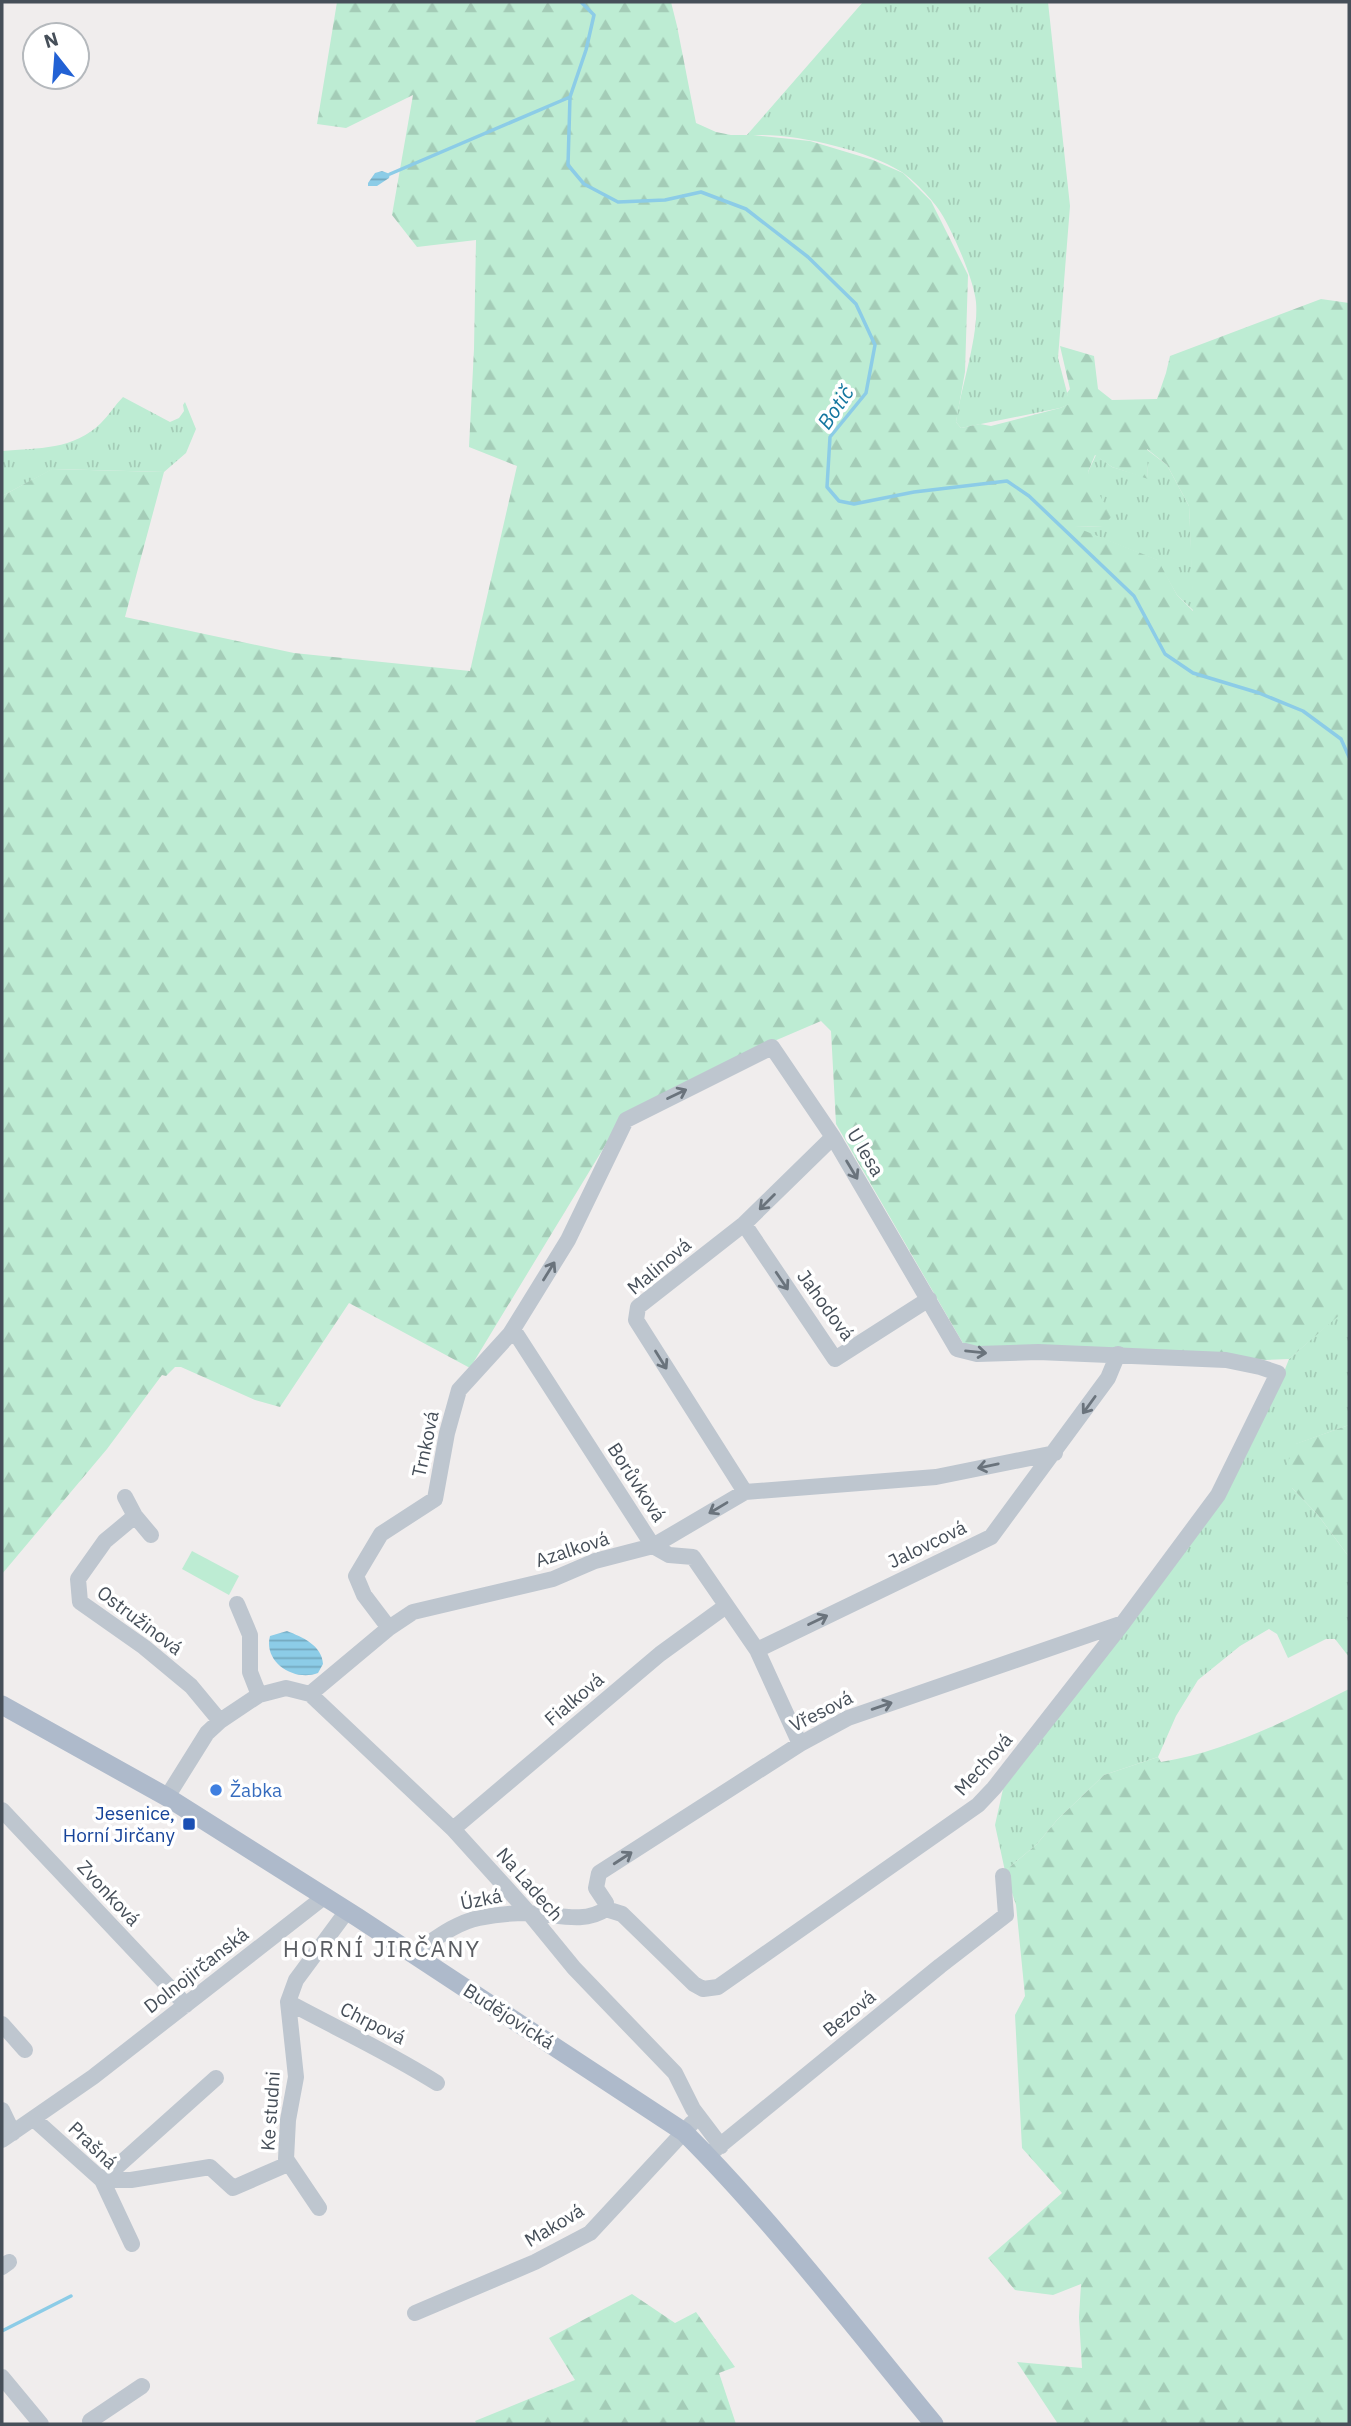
<svg xmlns="http://www.w3.org/2000/svg" width="1351" height="2426" font-family="'IBM Plex Sans',sans-serif">
<style>
.grass{fill:url(#grass-tufts)}
.forest{fill:url(#forest-firs);fill-rule:evenodd}
.pitch{fill:#bdecd3}
.water{fill:url(#water-rules)}
.lines{fill:none;stroke-linecap:round;stroke-linejoin:round}
.stream{stroke:#8ccce7;stroke-width:3.5}
.minor{stroke:#bec6cf;stroke-width:16}
.major{stroke:#aebacb;stroke-width:19}
.oneway{stroke:#6a737c}
.shop-dot{fill:#3f7fe0;stroke:#fff;stroke-width:2.5}
.transit-dot{fill:#1a4fb4;stroke:#fff;stroke-width:2.5}
.labels{text-anchor:middle;dominant-baseline:central;stroke-width:7;stroke-linejoin:round;paint-order:stroke}
.street-label{font-size:19px;fill:#464f59;stroke:#fff}
.shop-label{font-size:19px;fill:#366cbe;stroke:#fff;text-anchor:start}
.transit-label{font-size:19px;fill:#164399;stroke:#fff;text-anchor:end}
.water-label{font-size:21px;font-style:italic;fill:#13769f;stroke:#fff}
.quarter-label{font-size:23px;letter-spacing:2px;fill:#5a5d62;stroke:#fff}
</style>
<defs>
<pattern id="grass-tufts" width="24" height="20" patternUnits="userSpaceOnUse" patternTransform="scale(1.75)"><rect width="24" height="20" fill="#bdecd3"/><path d="M3 7l-1-3M5 7V3M7 7l1-3M15 17l-1-3M17 17v-4M19 17l1-3" fill="none" stroke="#a4ccb7"/></pattern>
<pattern id="forest-firs" width="22" height="20" patternUnits="userSpaceOnUse" patternTransform="scale(1.75)"><rect width="22" height="20" fill="#bdecd3"/><path d="M5 1l3.5 6h-7zM16 11l3.5 6h-7z" fill="#a4ccb7"/></pattern>
<pattern id="water-rules" width="6" height="5" patternUnits="userSpaceOnUse" patternTransform="scale(1.75)"><rect width="6" height="5" fill="#8ccce7"/><path d="M0 2.5h6" fill="none" stroke="#74a8be"/></pattern>
</defs>
<rect width="100%" height="100%" fill="#f0eded"/>
<path class="grass" d="M 863,2 L 1048,2 L 1070,206 L 1058,358 L 1070,404 L 1060,408 L 961,428 L 956,422 C 961,387 979,336 976,302 C 974,280 953,232 941,213 C 935,202 911,177 900,171 C 868,150 784,130 746,136 Z
M 123,397 L 170,422 L 179,418 L 184,411 L 183,405 L 185,402 L 196,429 L 186,453 L 164,472 L 53,469 L 2,496 L 2,451 C 38,448 74,450 101,423 C 109,415 115,405 123,397 Z
M 1146,449 L 1167,465 L 1189,506 L 1194,611 L 1177,595 L 1157,560 L 1073,527 L 1103,526 L 1088,472 L 1096,455 L 1112,467 L 1148,478 Z
M 1343,1311 L 1349,1317 L 1349,1425 L 1296,1444 L 1292,1488 L 1318,1515 L 1349,1557 L 1349,1657 L 1335,1639 L 1326,1639 L 1288,1658 L 1277,1634 L 1269,1629 L 1240,1646 L 1198,1680 L 1176,1716 L 1158,1757 L 1104,1775 L 1057,1820 L 1037,1844 L 1005,1871 L 995,1825 L 1003,1789 L 1180,1558 L 1280,1382 L 1289,1359 Z"/>
<path class="forest" d="M 337,2 L 671,2 L 677,26 L 696,123 L 716,132 L 731,135 L 753,135 L 810,141 L 873,160 L 903,173 L 931,201 L 968,275 L 965,372 L 956,422 L 961,428 L 980,424 L 991,426 L 1060,408 L 1069,404 L 1067,393 L 1070,389 L 1060,346 L 1094,356 L 1098,389 L 1112,400 L 1157,399 L 1166,373 L 1170,356 L 1321,299 L 1349,303 L 1349,1317 L 1343,1312 L 1289,1359 L 1266,1360 L 1124,1348 L 997,1348 L 964,1345 L 836,1124 L 831,1031 L 821,1021 L 772,1042 L 623,1116 L 470,1368 L 349,1303 L 280,1407 L 255,1400 L 181,1367 L 175,1367 L 166,1376 L 162,1375 L 107,1449 L 2,1574 L 2,496 L 52,469 L 164,472 L 125,617 L 294,653 L 470,671 L 517,466 L 469,447 L 474,349 L 476,240 L 417,247 L 392,215 L 413,95 L 346,128 L 317,124 ZM 1147,449 L 1167,465 L 1189,506 L 1193,611 L 1177,595 L 1158,560 L 1075,527 L 1103,526 L 1111,517 L 1088,472 L 1095,455 L 1112,467 L 1148,479 Z
M 1349,1425 L 1349,1557 L 1318,1515 L 1292,1488 L 1285,1470 L 1295,1444 Z
M 1349,1689 L 1349,2424 L 1058,2424 L 1017,2362 L 1082,2368 L 1079,2317 L 1081,2284 L 1053,2295 L 1015,2290 L 988,2258 L 1062,2193 L 1022,2148 L 1015,2015 L 1025,1996 L 1016,1905 L 1005,1871 L 1037,1844 L 1057,1820 L 1104,1775 L 1158,1757 L 1161,1762 C 1229,1751 1289,1719 1349,1689 Z
M 632,2294 L 675,2323 L 696,2312 L 735,2367 L 719,2373 L 736,2424 L 477,2424 L 475,2421 L 575,2380 L 549,2338 Z"/>
<path class="pitch" d="M 192,1551 L 239,1576 L 229,1595 L 182,1569 Z"/>
<path class="water" d="M 382,171 L 390,174 L 389,178 L 377,186 L 368,186 L 368,183 L 375,173 Z
M 287,1631 C 302,1637 322,1645 323,1664 L 318,1673 C 294,1682 263,1662 270,1636 Z"/>
<g class="lines">
<path class="stream" d="M 581,2 L 594,15 L 586,50 L 570,97 L 568,165 L 584,184 L 618,202 L 665,200 L 701,192 L 746,209 L 808,257 L 856,304 L 875,345 L 866,393 L 830,437 L 827,487 L 839,501 L 854,504 L 914,492 L 1007,481 L 1029,496 L 1134,596 L 1165,654 L 1193,673 L 1259,693 L 1303,711 L 1341,739 L 1349,757
M 390,174 L 570,97
M 2,2331 L 71,2296"/>
<path class="minor" d="M 744,1224 L 835,1359 L 929,1299
M 513,1329 L 653,1546 L 669,1555 L 693,1557 L 757,1650 L 800,1744
M 745,1492 L 636,1320 L 638,1307 L 744,1224 L 833,1137
M 125,1497 L 135,1516 L 151,1535
M 135,1516 L 105,1541 L 78,1579 L 80,1602 L 144,1647 L 191,1686 L 220,1721
M 237,1604 L 250,1635 L 250,1672 L 259,1695
M 389,1628 L 364,1595 L 356,1576 L 381,1534 L 435,1499 L 447,1433 L 459,1390 L 510,1334 L 568,1240 L 626,1120 L 772,1047 L 833,1137 L 957,1349 L 977,1354 L 1038,1352 L 1226,1360 L 1260,1367 L 1278,1373 L 1218,1495 L 1123,1623 L 994,1788 L 978,1805 L 718,1987 L 703,1989 L 694,1984 L 622,1914 L 606,1909
M 757,1650 L 991,1537 L 1108,1378 L 1118,1354
M 310,1694 L 389,1628 L 413,1612 L 553,1579 L 595,1561 L 653,1546 L 745,1492 L 936,1477 L 1055,1453
M 167,1797 L 207,1733 L 220,1721 L 259,1695 L 286,1688 L 310,1694 L 453,1829 L 529,1913 L 574,1968 L 675,2073 L 693,2109 L 721,2146
M 2,1810 L 186,2005
M 453,1829 L 660,1654 L 726,1606
M 606,1909 L 606,1903 L 596,1888 L 599,1873 L 800,1744 L 848,1718 L 1123,1623
M 413,1954 C 433,1941 454,1923 479,1918 C 494,1915 511,1913 527,1913 C 553,1913 583,1925 606,1909
M 288,2002 C 338,2029 390,2053 437,2083
M 2,2024 L 25,2050
M 2,2110 L 13,2133
M 35,2120 L 102,2180 L 132,2244
M 2,2140 L 93,2077 L 324,1897
M 712,2152 L 940,1966 L 1006,1915 L 1003,1876
M 102,2180 L 131,2180 L 210,2167 L 233,2188 L 288,2164
M 102,2180 L 216,2078
M 319,2208 L 286,2159 L 288,2120 L 296,2077 L 288,2002 L 296,1980 L 347,1911
M 2,2267 L 9,2262
M 415,2313 L 535,2262 L 590,2233 L 692,2123
M 2,2377 L 41,2424
M 90,2421 L 142,2386"/>
<path class="major" d="M 2,1705 L 167,1797 L 357,1917 L 684,2132 C 774,2222 853,2326 934,2424"/>
</g>
<defs><path id="oneway-shaft" d="M-6 0H5M1.5-3L5.5 0L1.5 3" fill="none" stroke-width="1.6" stroke-linecap="round" stroke-linejoin="round" transform="scale(1.75)"/></defs>
<g class="oneway">
<use href="#oneway-shaft" transform="translate(677 1094) rotate(-26)"/>
<use href="#oneway-shaft" transform="translate(852 1170) rotate(59)"/>
<use href="#oneway-shaft" transform="translate(767 1202) rotate(135)"/>
<use href="#oneway-shaft" transform="translate(549 1271) rotate(-58)"/>
<use href="#oneway-shaft" transform="translate(782 1281) rotate(56)"/>
<use href="#oneway-shaft" transform="translate(976 1352) rotate(6)"/>
<use href="#oneway-shaft" transform="translate(661 1360) rotate(58)"/>
<use href="#oneway-shaft" transform="translate(1089 1405) rotate(126)"/>
<use href="#oneway-shaft" transform="translate(988 1466) rotate(168)"/>
<use href="#oneway-shaft" transform="translate(718 1508) rotate(149)"/>
<use href="#oneway-shaft" transform="translate(818 1620) rotate(-26)"/>
<use href="#oneway-shaft" transform="translate(882 1706) rotate(-19)"/>
<use href="#oneway-shaft" transform="translate(623 1858) rotate(-33)"/>
</g>
<circle class="shop-dot" cx="216" cy="1790" r="7"/>
<rect class="transit-dot" x="182" y="1817" width="14" height="14" rx="3.5"/>
<g class="labels">
<g class="street-label">
<text transform="translate(866 1152) rotate(59)">U lesa</text>
<text transform="translate(659 1266) rotate(-40)">Malinová</text>
<text transform="translate(826 1305) rotate(54)">Jahodová</text>
<text transform="translate(425 1444) rotate(-78)">Trnková</text>
<text transform="translate(637 1482) rotate(57)">Borůvková</text>
<text transform="translate(927 1544) rotate(-26)">Jalovcová</text>
<text transform="translate(572 1549) rotate(-18)">Azalková</text>
<text transform="translate(140 1620) rotate(37)">Ostružinová</text>
<text transform="translate(574 1699) rotate(-40)">Fialková</text>
<text transform="translate(821 1711) rotate(-27)">Vřesová</text>
<text transform="translate(983 1764) rotate(-48)">Mechová</text>
<text transform="translate(530 1884) rotate(49)">Na Ladech</text>
<text transform="translate(109 1893) rotate(47)">Zvonková</text>
<text transform="translate(481 1899) rotate(-11)">Úzká</text>
<text transform="translate(196 1970) rotate(-38)">Dolnojirčanská</text>
<text transform="translate(849 2013) rotate(-39)">Bezová</text>
<text transform="translate(509 2016) rotate(33)">Budějovická</text>
<text transform="translate(373 2023) rotate(27)">Chrpová</text>
<text transform="translate(270 2111) rotate(-86)">Ke studni</text>
<text transform="translate(93 2145) rotate(44)">Prašná</text>
<text transform="translate(554 2225) rotate(-31)">Maková</text>
</g>
<g class="shop-label">
<text x="230" y="1790">Žabka</text>
</g>
<g class="transit-label">
<text x="175" y="1813">Jesenice,<tspan x="175" dy="22">Horní Jirčany</tspan></text>
</g>
<g class="water-label">
<text transform="translate(835 407) rotate(-56)">Botič</text>
</g>
<g class="quarter-label">
<text x="382" y="1948">HORNÍ JIRČANY</text>
</g>
</g>
<rect width="1351" height="2426" fill="none" stroke="#464f59" stroke-width="7"/>
<g transform="translate(56 56) rotate(343)"><circle r="33" fill="#ffffff" stroke="#b5b9bd" stroke-width="2"/>
<path d="M0-5L12 26L0 18L-12 26Z" fill="#2261d4"/>
<text y="-10" font-size="19" font-weight="bold" text-anchor="middle" fill="#464f59">N</text>
</g>
</svg>
